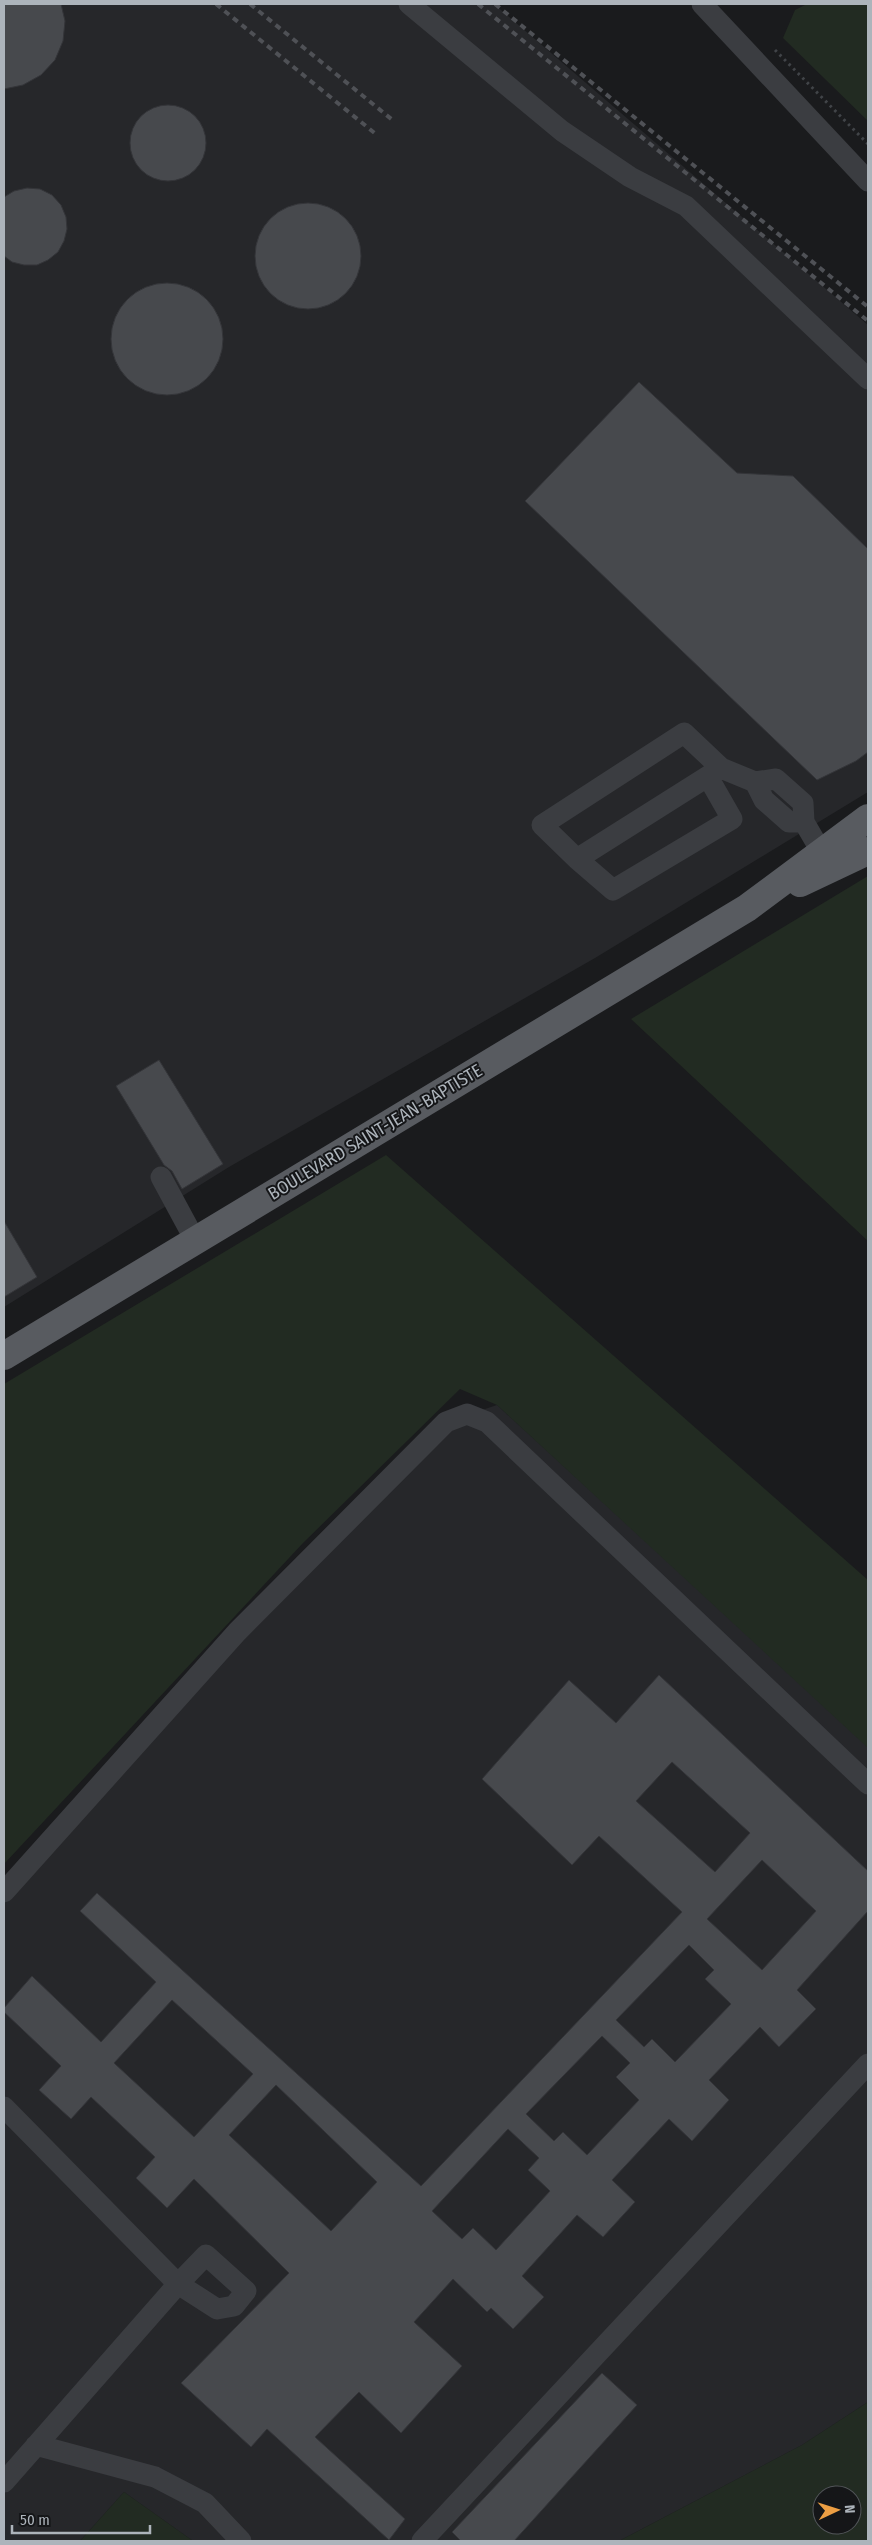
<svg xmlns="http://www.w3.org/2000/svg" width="872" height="2545" font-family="'Fira Sans Condensed',sans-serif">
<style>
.built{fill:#26272a}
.green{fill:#222b22;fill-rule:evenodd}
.building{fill:#47494d;stroke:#343539;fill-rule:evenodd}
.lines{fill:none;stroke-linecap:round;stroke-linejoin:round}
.path{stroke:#414448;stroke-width:3;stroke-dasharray:2.5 4;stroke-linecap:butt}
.minor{stroke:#3b3d41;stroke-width:21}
.major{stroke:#585b60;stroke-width:28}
.rail{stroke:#4f5156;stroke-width:4;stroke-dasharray:6 5;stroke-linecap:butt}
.labels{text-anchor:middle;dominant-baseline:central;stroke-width:4;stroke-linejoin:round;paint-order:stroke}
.street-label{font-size:18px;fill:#adb4bb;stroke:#151618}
</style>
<rect width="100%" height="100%" fill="#1a1b1d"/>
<path class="built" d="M 4,4 L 494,4 L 868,325 L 868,792 L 595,958 L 229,1167 L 4,1307 Z
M 497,1405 L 868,1745 L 868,2402 L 802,2445 L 619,2541 L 193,2541 L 124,2492 L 80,2541 L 4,2541 L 4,1892 L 446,1422 Z"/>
<path class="green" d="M 807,4 L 868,4 L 868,121 L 783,38 L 795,10 Z
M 868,876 L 868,1241 L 631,1019 Z
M 386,1155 L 868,1580 L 868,1748 L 497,1405 L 460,1389 L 303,1543 L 4,1864 L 4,1384 Z
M 868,2402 L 868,2541 L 619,2541 L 802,2445 ZM 822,2495 L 852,2495 L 852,2525 L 822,2525 Z
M 124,2492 L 193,2541 L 80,2541 Z"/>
<path class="building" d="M 4,4 L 61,4 L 65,21 L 63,41 L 55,60 L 41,75 L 23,85 L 4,89 Z
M130 143a38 38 0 1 1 76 0a38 38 0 1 1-76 0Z
M 27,188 L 40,189 L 52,195 L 61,205 L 66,217 L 67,229 L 64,241 L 58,252 L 48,260 L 37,265 L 24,265 L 12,262 L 4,256 L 4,197 L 14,191 Z
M255 256a53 53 0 1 1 106 0a53 53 0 1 1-106 0Z
M111 339a56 56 0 1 1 112 0a56 56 0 1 1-112 0Z
M 639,382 L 737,473 L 793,476 L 868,549 L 868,752 L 856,761 L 817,780 L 525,501 Z
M 159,1060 L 223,1164 L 182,1189 L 172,1171 L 164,1165 L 116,1086 Z
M 4,1221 L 37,1277 L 4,1297 Z
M 659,1675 L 868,1871 L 868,1911 L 797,1990 L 816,2009 L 779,2047 L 760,2027 L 709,2080 L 729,2100 L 692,2141 L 669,2119 L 612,2180 L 635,2202 L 603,2237 L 577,2215 L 522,2276 L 544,2297 L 513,2329 L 491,2308 L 487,2312 L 453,2279 L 414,2322 L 462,2366 L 401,2433 L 359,2392 L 315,2437 L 405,2519 L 389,2540 L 267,2429 L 251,2447 L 181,2383 L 289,2273 L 194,2179 L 167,2208 L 136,2178 L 155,2157 L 91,2097 L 71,2119 L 39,2090 L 61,2066 L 4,2012 L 4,2008 L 32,1976 L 101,2042 L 156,1982 L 80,1911 L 97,1893 L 421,2186 L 682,1912 L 599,1836 L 572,1865 L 482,1779 L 569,1680 L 616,1723 ZM 672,1762 L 750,1833 L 715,1872 L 636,1801 ZM 762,1860 L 816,1911 L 762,1970 L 707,1919 ZM 689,1945 L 714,1970 L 705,1979 L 731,2004 L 675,2062 L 652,2039 L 644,2047 L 616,2020 ZM 172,2000 L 253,2074 L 194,2137 L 114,2063 ZM 602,2036 L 630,2063 L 616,2077 L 639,2100 L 587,2155 L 563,2132 L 554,2141 L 526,2114 ZM 276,2085 L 377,2182 L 331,2231 L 229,2135 ZM 508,2129 L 539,2158 L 528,2170 L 550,2191 L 496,2250 L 473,2228 L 462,2239 L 432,2211 Z
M 602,2373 L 637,2405 L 514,2541 L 461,2541 L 452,2532 Z"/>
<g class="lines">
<path class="path" d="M 775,50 L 868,144"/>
<path class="minor" d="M 409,4 L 562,131 L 630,177 L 686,206 L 868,379
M 702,4 L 868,181
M 708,777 L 732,819 L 613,890 L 577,859 L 721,768 L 755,782 L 776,779 L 803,803 L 804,822 L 822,853
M 755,782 L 764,800 L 789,822 L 804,822
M 577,859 L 542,825 L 684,733 L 721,768
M 161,1177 L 195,1240
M 4,1892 L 237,1632 L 446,1422 L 467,1414 L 487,1422 L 868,1784
M 4,2107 L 178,2284 L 217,2309 L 234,2306 L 246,2291 L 206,2255 L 178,2284 L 4,2482
M 36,2445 L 155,2477 L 205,2503 L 241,2541
M 422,2541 L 868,2064"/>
<path class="major" d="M 800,883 L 868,851
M 4,1356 L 747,908 L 868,818"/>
<path class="rail" d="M 216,4 L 377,135
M 250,4 L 395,122
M 478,4 L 868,321
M 495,4 L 868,307"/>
</g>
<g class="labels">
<g class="street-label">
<text transform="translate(375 1132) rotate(-31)">BOULEVARD SAINT-JEAN-BAPTISTE</text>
</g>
</g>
<rect width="872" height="2545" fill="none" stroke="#adb4bb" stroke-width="10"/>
<g transform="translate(837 2510) rotate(86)"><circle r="24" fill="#151618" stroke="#525559"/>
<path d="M0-4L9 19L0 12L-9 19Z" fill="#ec9e43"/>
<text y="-8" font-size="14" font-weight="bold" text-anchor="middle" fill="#adb4bb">N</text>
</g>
<path d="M12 2525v8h138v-8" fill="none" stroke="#adb4bb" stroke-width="2.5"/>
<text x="20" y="2525" font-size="15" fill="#adb4bb" stroke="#151618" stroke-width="4" paint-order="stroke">50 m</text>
</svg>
